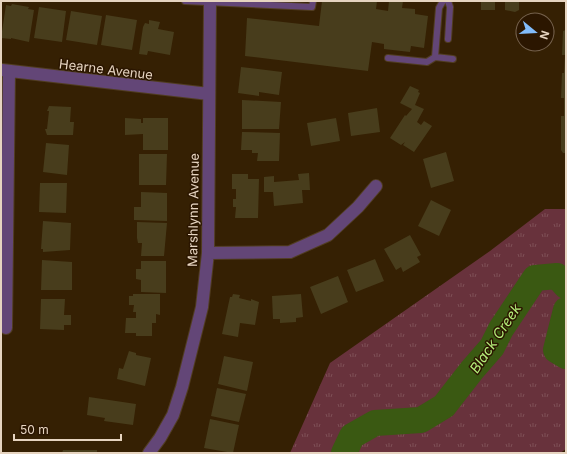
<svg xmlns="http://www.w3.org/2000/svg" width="567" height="454" font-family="Inter,sans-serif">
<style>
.park{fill:url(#park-tufts)}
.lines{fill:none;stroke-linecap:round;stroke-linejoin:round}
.river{stroke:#3a5912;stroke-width:26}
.building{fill:#483d1c}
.lane-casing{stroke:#513d21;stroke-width:8}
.street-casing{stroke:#513d21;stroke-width:14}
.lane{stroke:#634677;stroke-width:6}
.street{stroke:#634677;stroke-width:12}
.labels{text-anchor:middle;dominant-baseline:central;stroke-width:3;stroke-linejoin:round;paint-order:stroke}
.street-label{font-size:13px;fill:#e6d4c0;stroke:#2b1600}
.water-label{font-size:14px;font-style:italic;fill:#b5ef7a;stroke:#2b1600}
</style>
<defs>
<pattern id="park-tufts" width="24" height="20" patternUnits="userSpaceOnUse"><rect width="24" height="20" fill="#68323c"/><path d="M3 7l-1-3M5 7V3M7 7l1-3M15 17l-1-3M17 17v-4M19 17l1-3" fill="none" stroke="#7e4f56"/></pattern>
</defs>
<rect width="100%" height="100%" fill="#352003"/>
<path class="park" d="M 545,209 L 566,209 L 566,449 L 560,453 L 290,453 L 330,363 L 490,251 Z"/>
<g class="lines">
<path class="river" d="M 566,310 L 556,350 L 566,356
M 344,453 L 352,436 L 375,423 L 421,420 L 444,406 L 472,370 L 492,347 L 501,329 L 535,278 L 557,276 L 566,286"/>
</g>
<path class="building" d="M 322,1 L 377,1 L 376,9 L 388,11 L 389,1 L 403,1 L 402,8 L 415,9 L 415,14 L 428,16 L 424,48 L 411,46 L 410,52 L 384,49 L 384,44 L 372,42 L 368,71 L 245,56 L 247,18 L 319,26 Z
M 481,1 L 495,1 L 495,10 L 481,10 Z
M 505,1 L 519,1 L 519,10 L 515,12 L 505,10 Z
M 12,4 L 29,7 L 28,9 L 34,10 L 29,42 L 11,38 L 11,39 L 1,38 L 6,5 L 11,6 Z
M 39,7 L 66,11 L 62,42 L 34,38 Z
M 71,11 L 102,16 L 97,45 L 66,40 Z
M 106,15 L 137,20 L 132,50 L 101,45 Z
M 149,20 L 160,22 L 158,29 L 174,32 L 170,55 L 148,51 L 147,55 L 139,54 L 143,27 L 145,23 L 149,24 Z
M 566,30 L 566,153 L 563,153 L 561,150 L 561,116 L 564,116 L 564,98 L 561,98 L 562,73 L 564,73 L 565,55 L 562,55 L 563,31 Z
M 241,67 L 282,72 L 279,95 L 259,92 L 259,96 L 238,93 Z
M 410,86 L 419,90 L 418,92 L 420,93 L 415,105 L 424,109 L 417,122 L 421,125 L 424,121 L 432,126 L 414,152 L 403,145 L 405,142 L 401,145 L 390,138 L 405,115 L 406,116 L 412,109 L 400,103 Z
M 242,100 L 281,102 L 279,129 L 242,129 Z
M 49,106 L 71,107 L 70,122 L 74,122 L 73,135 L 47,135 L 45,129 L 47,129 L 49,111 L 47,111 Z
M 377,108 L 380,132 L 351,136 L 348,113 Z
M 125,118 L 141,119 L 141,123 L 143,123 L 143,118 L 168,118 L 168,150 L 143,150 L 143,134 L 125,135 Z
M 336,118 L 340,141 L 311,146 L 307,123 Z
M 242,132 L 280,133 L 279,161 L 257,161 L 258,153 L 252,153 L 252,150 L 241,150 Z
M 46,143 L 69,145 L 67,175 L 43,172 Z
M 446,152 L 454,181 L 431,188 L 423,159 Z
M 139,154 L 167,154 L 166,185 L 139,185 Z
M 309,173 L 310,190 L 302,190 L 303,203 L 274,206 L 273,192 L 264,192 L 264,177 L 274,176 L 274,182 L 299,180 L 298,174 Z
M 232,174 L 248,174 L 248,179 L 259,179 L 258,218 L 235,218 L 236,207 L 233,207 L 233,199 L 236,199 L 236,189 L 232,189 Z
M 40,183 L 67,183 L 66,213 L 39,212 Z
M 141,192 L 167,193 L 167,221 L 134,220 L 134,207 L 141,207 Z
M 431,200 L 451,210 L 439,236 L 418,226 Z
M 43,221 L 71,223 L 70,250 L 43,252 L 43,249 L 41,249 Z
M 137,222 L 167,223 L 164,256 L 141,256 L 142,243 L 138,243 L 137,238 Z
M 410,235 L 421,255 L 417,257 L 420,262 L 403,272 L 401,267 L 396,270 L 384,249 Z
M 375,259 L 384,281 L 356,292 L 347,270 Z
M 42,260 L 72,262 L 72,290 L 41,290 Z
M 141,261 L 166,261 L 166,293 L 141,292 L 141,280 L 136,279 L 136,269 L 141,269 Z
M 338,276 L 348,302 L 321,314 L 310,287 Z
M 133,294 L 160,294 L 160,315 L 156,314 L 156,323 L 152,323 L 152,336 L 136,336 L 136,333 L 125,333 L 126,318 L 136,318 L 136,312 L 133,312 L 134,305 L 129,305 L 129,296 L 133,296 Z
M 233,294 L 240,295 L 239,298 L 251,301 L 251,299 L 259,302 L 255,325 L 240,323 L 238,337 L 222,334 L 230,297 L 232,297 Z
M 301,294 L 303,317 L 296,318 L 296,322 L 280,323 L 280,319 L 273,319 L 272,296 Z
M 41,299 L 65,299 L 64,315 L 71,315 L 71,325 L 64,325 L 64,330 L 40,329 Z
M 129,351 L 136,353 L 136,355 L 151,358 L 145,386 L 117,379 L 119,368 L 123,369 Z
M 224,356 L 253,362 L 247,391 L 218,384 Z
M 217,388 L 246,394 L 239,422 L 211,416 Z
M 89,397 L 136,404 L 133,425 L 104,421 L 105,418 L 87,415 Z
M 210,419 L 239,425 L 233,453 L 204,448 Z
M 63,450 L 97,450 L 97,453 L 62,453 Z"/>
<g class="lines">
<g class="lane-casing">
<path id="lane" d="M 185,1 L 312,7 L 313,1
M 448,39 L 450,7 L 448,1
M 435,57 L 453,59
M 388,58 L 427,62 L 435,57 L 439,8 L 443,1"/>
</g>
<g class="street-casing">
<path id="street" d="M 2,70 L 209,94
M 208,253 L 290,252 L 328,235 L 358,207 L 376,186
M 6,328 L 9,71
M 149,453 L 160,438 L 173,415 L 182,387 L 202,307 L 208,253 L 210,1"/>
</g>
<use href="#lane" class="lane"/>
<use href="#street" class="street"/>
</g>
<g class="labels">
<g class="street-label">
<text transform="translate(106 69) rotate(7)">Hearne Avenue</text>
<text transform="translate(193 210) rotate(-89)">Marshlynn Avenue</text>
</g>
<g class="water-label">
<text transform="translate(495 338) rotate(-56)">Black Creek</text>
</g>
</g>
<rect width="567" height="454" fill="none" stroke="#e6d4c0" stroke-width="4"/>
<g transform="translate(535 32) rotate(108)"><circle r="19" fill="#2b1600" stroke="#76624d"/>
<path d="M0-3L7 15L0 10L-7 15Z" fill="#82bcfa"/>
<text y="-6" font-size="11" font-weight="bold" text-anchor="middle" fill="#e6d4c0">N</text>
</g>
<path d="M14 434v6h107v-6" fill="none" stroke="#e6d4c0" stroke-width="2"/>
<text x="20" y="434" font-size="12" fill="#e6d4c0" stroke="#2b1600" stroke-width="3" paint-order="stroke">50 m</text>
</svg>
